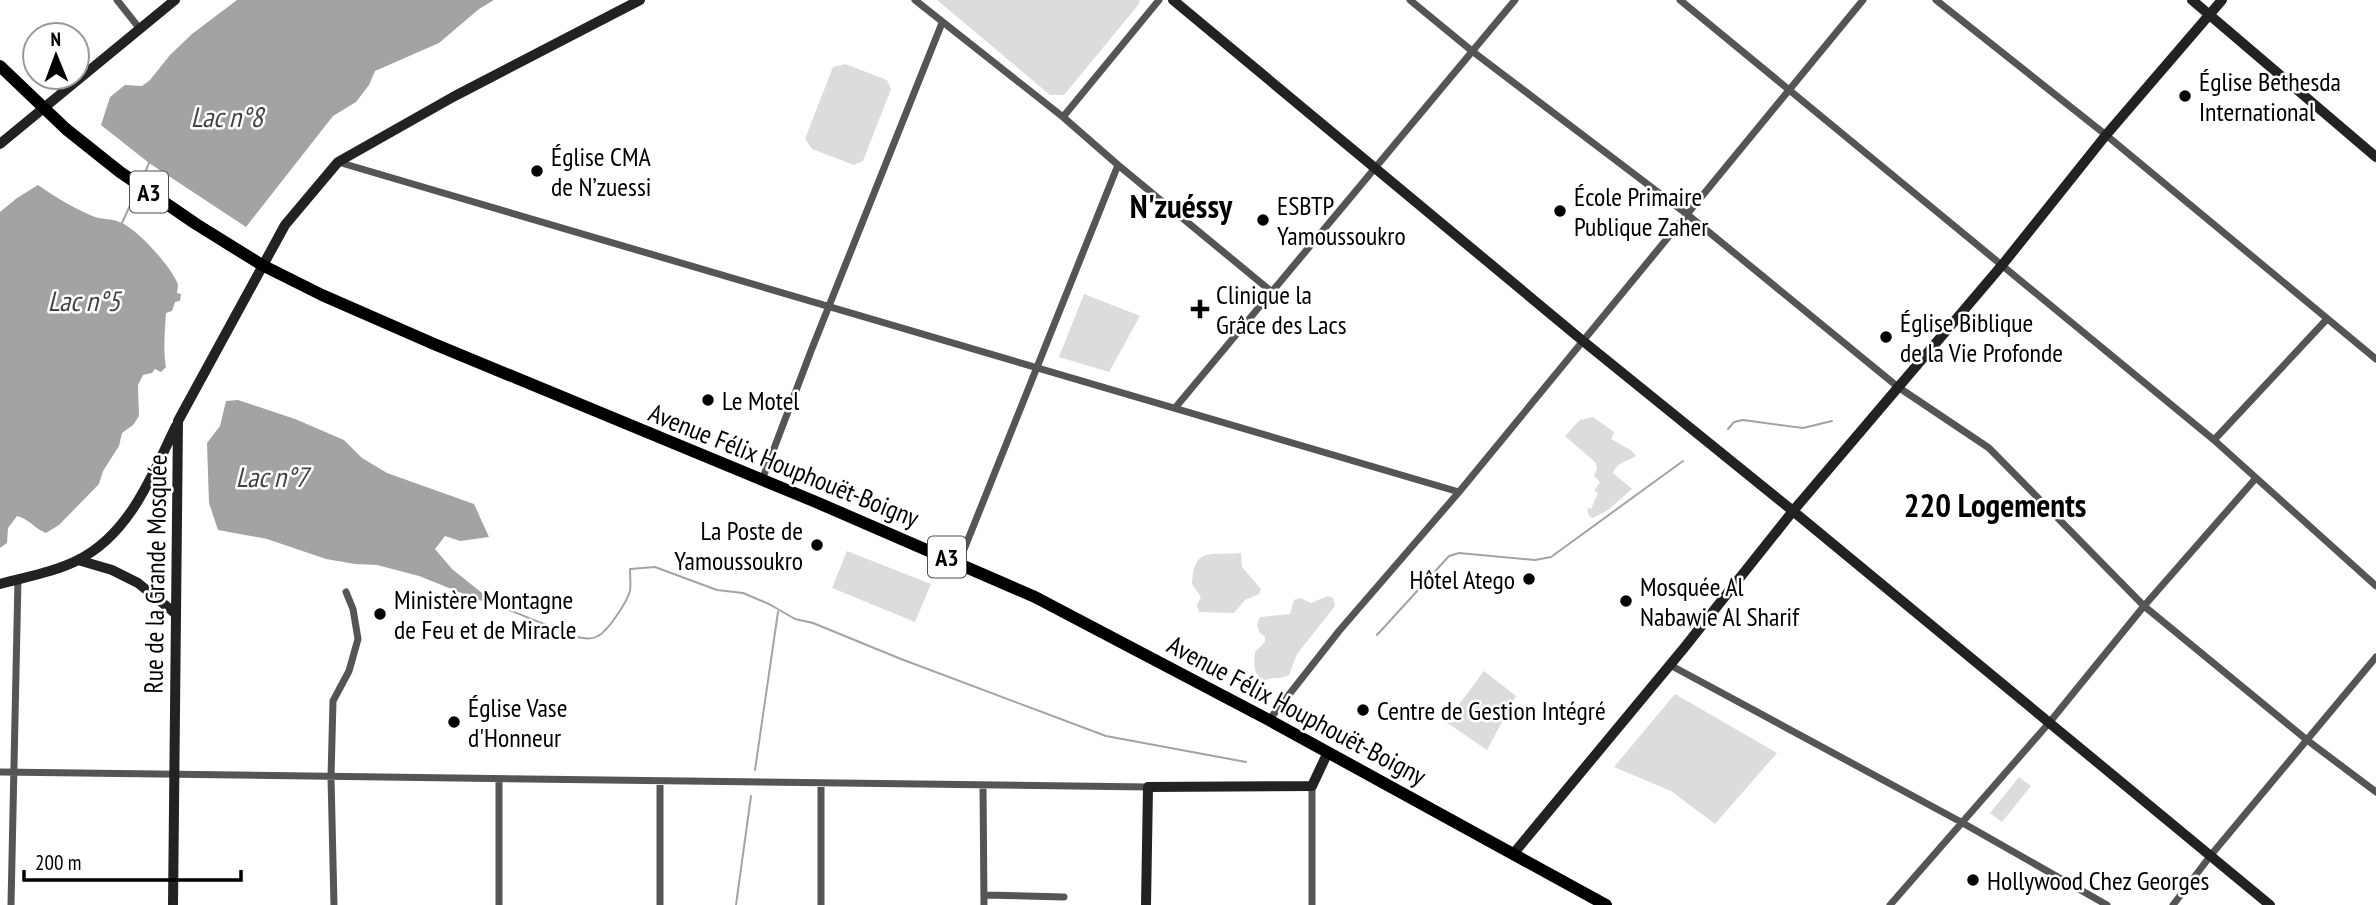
<svg xmlns="http://www.w3.org/2000/svg" width="2376" height="905" font-family="'PT Sans Narrow',sans-serif">
<style>
.green{fill:#dcdcdc}
.water{fill:#a3a3a3}
.lines{fill:none;stroke-linecap:round;stroke-linejoin:round}
.stream{stroke:#a3a3a3;stroke-width:2}
.street{stroke:#555;stroke-width:7}
.secondary{stroke:#222;stroke-width:10}
.highway{stroke:#000;stroke-width:12}
.poi-dot{fill:#000;stroke:#fff;stroke-width:2.5}
.labels{text-anchor:middle;dominant-baseline:central;stroke-width:5;stroke-linejoin:round;paint-order:stroke}
.shield{fill:#fff;stroke:#4c4c4c;stroke-width:2}
.shield-label{font-size:24px;font-weight:bold;fill:#000}
.poi-label{font-size:26px;fill:#000;stroke:#fff;text-anchor:start}
.street-label{font-size:26px;fill:#000;stroke:#fff}
.water-label{font-size:28px;font-style:italic;fill:#444;stroke:#fff}
.district-label{font-size:33px;font-weight:bold;fill:#000;stroke:#fff}
</style>
<rect width="100%" height="100%" fill="#fff"/>
<path class="green" d="M 937,0 L 1140,0 L 1139,4 L 1064,95 L 1050,95 Z
M 845,64 L 887,80 L 891,89 L 863,161 L 854,165 L 812,149 L 805,139 L 833,67 Z
M 1084,294 L 1140,316 L 1109,372 L 1059,357 Z
M 1593,417 L 1614,432 L 1611,439 L 1632,451 L 1636,456 C 1627,462 1617,462 1613,473 L 1632,489 L 1608,510 L 1593,518 L 1589,516 L 1587,508 L 1591,509 L 1598,493 L 1594,491 L 1600,482 L 1594,476 L 1597,469 L 1596,463 L 1565,436 L 1580,420 Z
M 847,551 L 931,584 L 915,622 L 832,588 Z
M 1241,553 L 1242,567 L 1261,589 L 1259,594 L 1245,600 L 1234,613 L 1199,612 L 1197,605 L 1201,597 L 1192,584 C 1194,545 1211,556 1241,553 Z
M 1328,596 L 1333,598 L 1335,606 L 1297,654 L 1289,675 C 1282,679 1274,677 1265,680 C 1252,674 1254,665 1255,652 L 1265,642 L 1265,637 L 1259,632 L 1257,624 L 1260,617 L 1290,614 L 1294,600 L 1300,598 L 1311,603 Z
M 1484,671 L 1516,696 L 1487,750 L 1446,722 Z
M 1675,694 L 1777,753 L 1715,824 L 1671,791 L 1614,767 Z
M 2019,777 L 2031,786 L 2002,822 L 1990,813 Z"/>
<path class="water" d="M 237,0 L 494,0 L 479,9 L 439,43 L 375,71 L 369,85 L 356,102 L 333,116 L 246,227 L 149,163 L 101,125 L 110,97 L 125,85 L 142,86 L 150,80 L 170,55 L 192,34 Z
M 38,185 C 55,197 72,207 90,215 C 100,220 112,218 122,223 C 139,231 170,266 177,282 C 179,286 177,289 177,293 L 181,294 L 180,301 L 175,302 L 172,311 L 166,313 C 165,328 163,353 166,367 L 161,372 L 155,369 L 152,373 L 143,375 L 138,385 L 139,416 L 133,425 L 122,433 L 119,446 L 103,471 L 99,484 L 59,525 L 46,533 C 35,529 28,518 17,516 L 8,528 L 7,543 L 0,548 L 0,212 L 17,198 Z
M 238,400 L 295,419 L 344,440 L 362,458 L 387,473 L 474,504 L 489,537 L 460,541 L 445,536 L 435,549 L 452,569 L 497,605 L 479,600 L 419,576 L 377,565 L 355,564 L 326,559 L 267,539 L 218,530 L 209,503 L 207,443 L 220,426 L 226,401 Z"/>
<g class="lines">
<path class="stream" d="M 141,182 L 149,163
M 122,223 L 137,190
M 1728,429 L 1734,422 L 1743,420 L 1803,428 L 1832,421
M 497,605 L 576,637 C 584,638 591,640 598,636 C 608,631 627,602 630,591 C 631,585 630,576 630,569 L 655,567 L 717,590 L 743,593 L 769,604 L 795,619 L 813,623 L 901,659 L 1106,736 L 1246,762
M 1377,635 L 1449,556 L 1459,553 L 1535,560 L 1551,557 L 1683,461
M 755,770 L 778,612
M 736,905 L 751,796"/>
<path class="street" d="M 117,0 L 140,29
M 915,0 L 1063,117 L 1118,165 L 1272,292
M 1410,0 L 1472,51 L 1688,215 L 1898,387 L 1989,448 L 2144,606 L 2307,740 L 2376,792
M 1680,0 L 2214,440 L 2376,586
M 1936,0 L 2106,135 L 2376,359
M 1063,117 L 1159,0
M 338,162 L 1459,492
M 1175,408 L 1515,0
M 2214,440 L 2327,319
M 762,480 L 811,351 L 942,23
M 959,562 L 1118,165
M 1670,665 L 1961,822 L 2107,905
M 1269,720 L 1339,631 L 1459,492 L 1863,0
M 0,772 L 1148,787
M 660,782 L 660,905
M 983,785 L 984,905
M 1312,786 L 1312,905
M 984,895 L 1064,897
M 11,905 L 18,579
M 334,905 L 331,777 L 333,701 L 349,671 L 358,639 L 353,609 L 346,592
M 499,905 L 499,780
M 821,905 L 821,784
M 1890,905 L 2049,723 L 2144,606 L 2256,478
M 2173,905 L 2211,855 L 2376,657"/>
<path class="secondary" d="M 1173,0 L 1583,341 L 1793,511 L 2270,905
M 2192,0 L 2376,157
M 0,144 L 175,0
M 78,560 L 112,570 L 138,583 L 176,614
M 0,584 C 25,577 55,572 78,560 C 130,534 152,475 176,426
M 1514,853 L 1684,648 L 1793,511 L 2003,264 L 2106,135 L 2222,0
M 173,905 L 178,421 L 285,225 L 338,162 L 453,97 L 640,0
M 1146,905 L 1148,787 L 1312,786 L 1328,752"/>
<path class="highway" d="M 0,66 L 66,129 L 120,172 L 196,224 L 262,265 L 322,295 L 434,344 L 816,502 L 1035,597 L 1269,720 L 1606,905"/>
</g>
<g class="poi-dot">
<circle cx="2185" cy="96" r="7"/>
<circle cx="537" cy="171" r="7"/>
<circle cx="1560" cy="211" r="7"/>
<circle cx="1263" cy="220" r="7"/>
<path d="M1196.5 298.5h7v7h7v7h-7v7h-7v-7h-7v-7h7z"/>
<circle cx="1886" cy="337" r="7"/>
<circle cx="708" cy="400" r="7"/>
<circle cx="817" cy="545" r="7"/>
<circle cx="1529" cy="579" r="7"/>
<circle cx="1626" cy="601" r="7"/>
<circle cx="380" cy="614" r="7"/>
<circle cx="1363" cy="710" r="7"/>
<circle cx="454" cy="722" r="7"/>
<circle cx="1973" cy="880" r="7"/>
</g>
<g class="labels">
<g class="shield">
<rect x="130" y="171.5" width="38" height="41" rx="5"/>
<rect x="928" y="536.5" width="38" height="41" rx="5"/>
</g>
<g class="shield-label">
<text x="149" y="192">A3</text>
<text x="947" y="557">A3</text>
</g>
<g class="poi-label">
<text x="2199" y="81">Église Bethesda<tspan x="2199" dy="30">International</tspan></text>
<text x="551" y="156">Église CMA<tspan x="551" dy="30">de N’zuessi</tspan></text>
<text x="1574" y="196">École Primaire<tspan x="1574" dy="30">Publique Zaher</tspan></text>
<text x="1277" y="205">ESBTP<tspan x="1277" dy="30">Yamoussoukro</tspan></text>
<text x="1216" y="294">Clinique la<tspan x="1216" dy="30">Grâce des Lacs</tspan></text>
<text x="1900" y="322">Église Biblique<tspan x="1900" dy="30">de la Vie Profonde</tspan></text>
<text x="722" y="400">Le Motel</text>
<text x="803" y="530" text-anchor="end">La Poste de<tspan x="803" dy="30">Yamoussoukro</tspan></text>
<text x="1515" y="579" text-anchor="end">Hôtel Atego</text>
<text x="1640" y="586">Mosquée Al<tspan x="1640" dy="30">Nabawie Al Sharif</tspan></text>
<text x="394" y="599">Ministère Montagne<tspan x="394" dy="30">de Feu et de Miracle</tspan></text>
<text x="468" y="707">Église Vase<tspan x="468" dy="30">d'Honneur</tspan></text>
<text x="1377" y="710">Centre de Gestion Intégré</text>
<text x="1987" y="880">Hollywood Chez Georges</text>
</g>
<g class="street-label">
<text transform="translate(784 465) rotate(22)">Avenue Félix Houphouët-Boigny</text>
<text transform="translate(155 574) rotate(-89)">Rue de la Grande Mosquée</text>
<text transform="translate(1297 710) rotate(28)">Avenue Félix Houphouët-Boigny</text>
</g>
<g class="water-label">
<text x="227" y="116">Lac n°8</text>
<text x="84" y="300">Lac n°5</text>
<text x="272" y="476">Lac n°7</text>
</g>
<g class="district-label">
<text x="1181" y="205">N'zuéssy</text>
<text x="1995" y="504">220 Logements</text>
</g>
</g>
<g transform="translate(56 56) rotate(359)"><circle r="33" fill="#ffffff" stroke="#999999" stroke-width="2"/>
<path d="M0-5L12 26L0 18L-12 26Z" fill="#000000"/>
<text y="-10" font-size="19" font-weight="bold" text-anchor="middle" fill="#000000">N</text>
</g>
<path d="M24 870v10h217v-10" fill="none" stroke="#000000" stroke-width="3.5"/>
<text x="35" y="870" font-size="21" fill="#000000" stroke="#ffffff" stroke-width="5" paint-order="stroke">200 m</text>
</svg>
